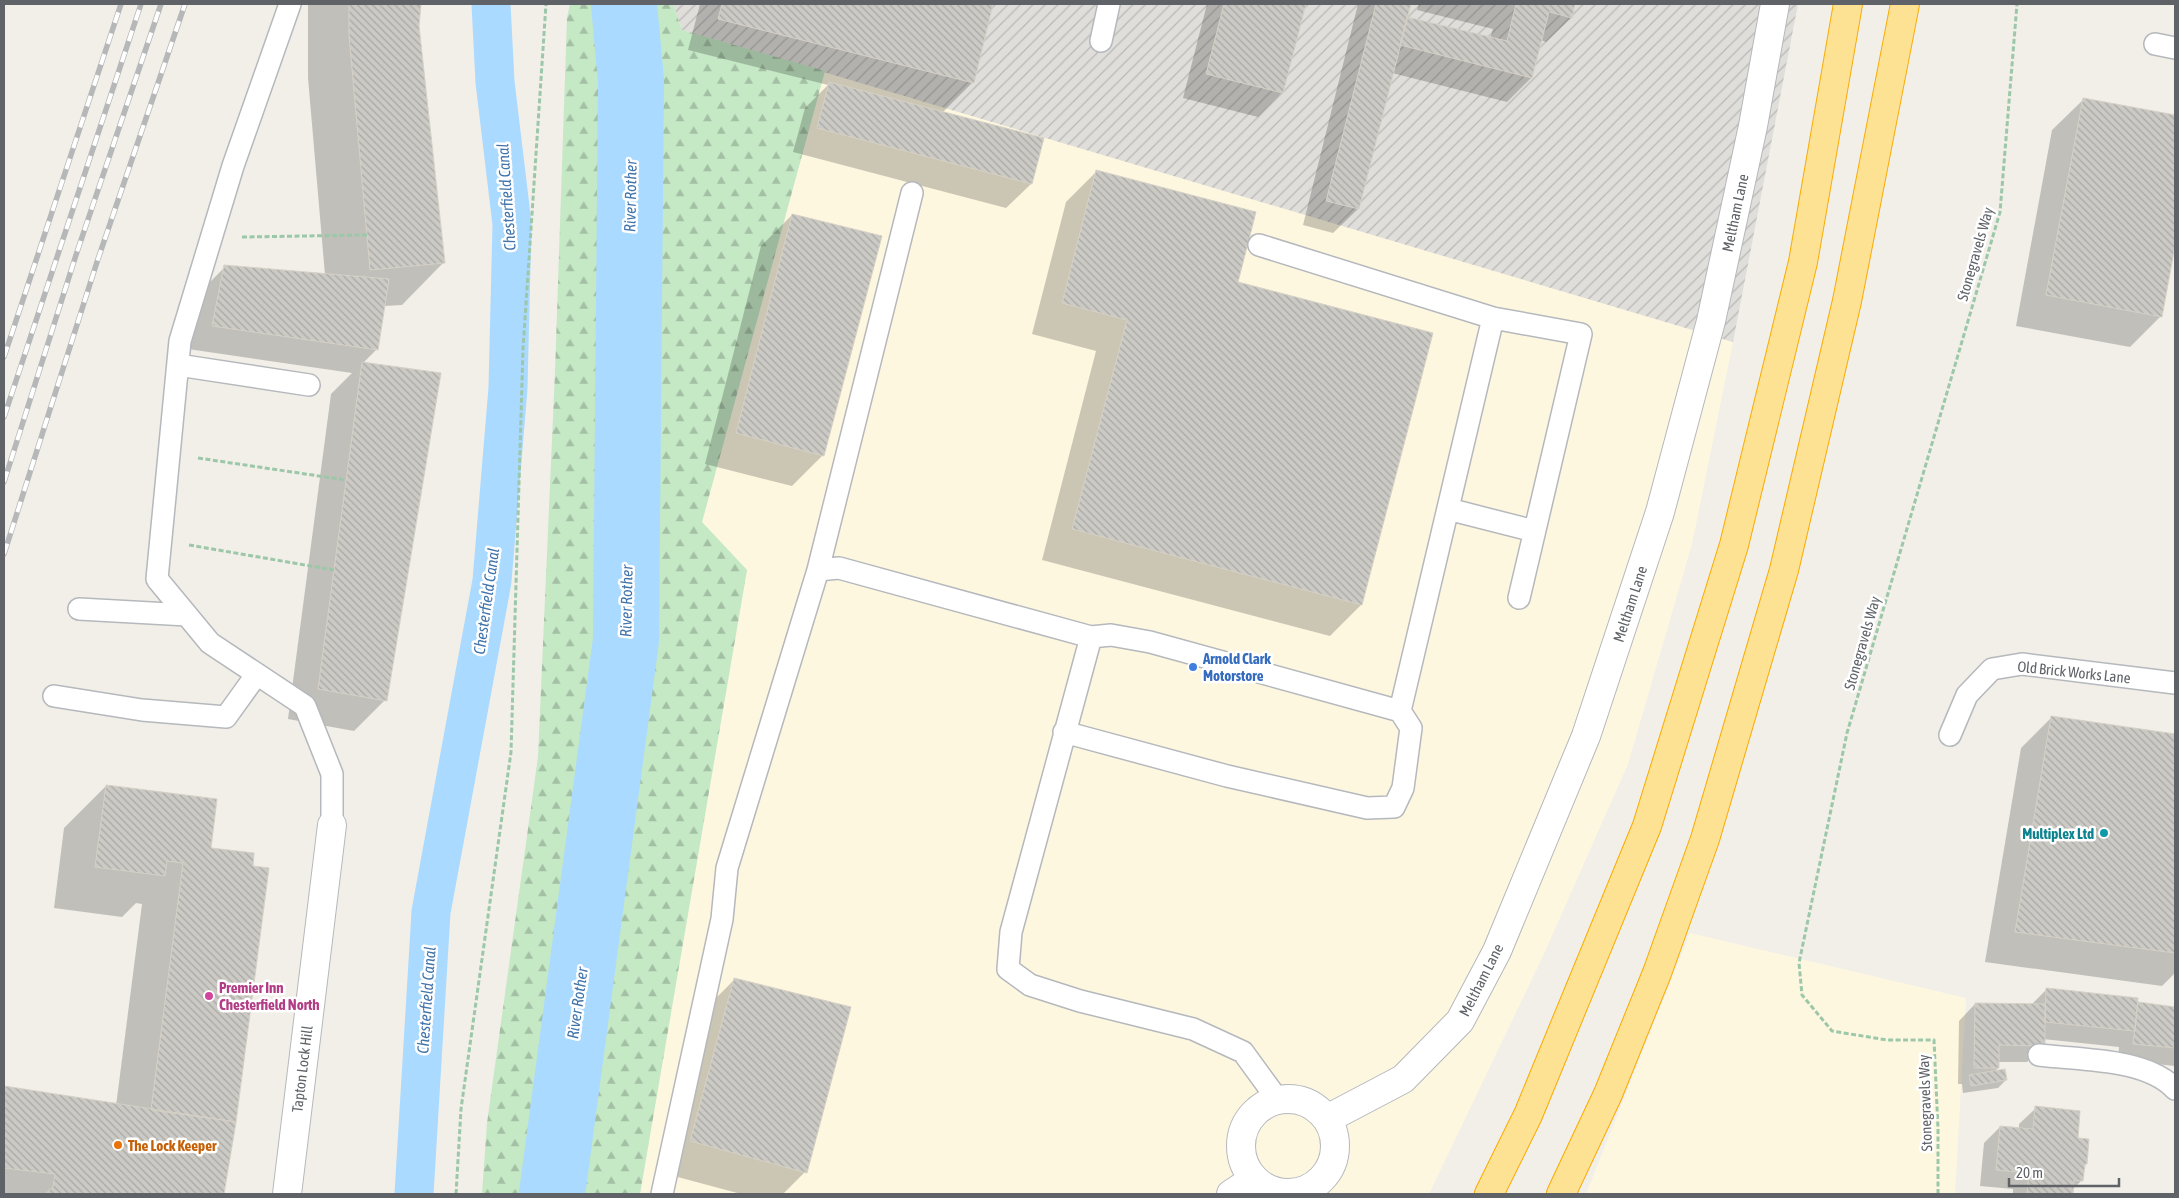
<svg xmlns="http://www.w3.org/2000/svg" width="2179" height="1198" font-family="'Asap Condensed',sans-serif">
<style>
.commercial{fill:#fef7e0}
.industrial{fill:url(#industrial-furrows)}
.forest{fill:url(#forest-firs)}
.shadow{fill:#0003}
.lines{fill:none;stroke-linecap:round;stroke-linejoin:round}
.canal{stroke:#aadaff;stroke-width:39}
.river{stroke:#aadaff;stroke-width:66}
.building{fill:url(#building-back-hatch);stroke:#d6d1c6}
.lane-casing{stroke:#b5b8bc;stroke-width:24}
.street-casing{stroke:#b5b8bc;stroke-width:30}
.highway-casing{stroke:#f9ab00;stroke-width:30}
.path{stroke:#9cc7a9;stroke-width:3;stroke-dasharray:5 2.5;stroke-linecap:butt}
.lane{stroke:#fff;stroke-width:21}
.street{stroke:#fff;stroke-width:28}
.highway{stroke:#fde293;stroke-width:28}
.rail-casing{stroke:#b6b7b8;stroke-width:5.5}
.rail{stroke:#fff;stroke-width:4;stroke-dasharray:11;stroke-linecap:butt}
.shop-dot{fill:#3f7fe0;stroke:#fff;stroke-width:2}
.culture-dot{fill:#0f9aa8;stroke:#fff;stroke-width:2}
.hotel-dot{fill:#d1479c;stroke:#fff;stroke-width:2}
.food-dot{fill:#e8710a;stroke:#fff;stroke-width:2}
.labels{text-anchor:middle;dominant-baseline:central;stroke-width:5;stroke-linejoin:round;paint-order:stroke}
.street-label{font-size:15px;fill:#5f6368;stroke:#fff}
.shop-label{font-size:15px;font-weight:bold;fill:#366cbe;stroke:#fff;text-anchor:start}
.culture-label{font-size:15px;font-weight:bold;fill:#0d838f;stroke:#fff;text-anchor:end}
.hotel-label{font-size:15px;font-weight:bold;fill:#b23c85;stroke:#fff;text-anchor:start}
.food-label{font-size:15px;font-weight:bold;fill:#c56008;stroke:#fff;text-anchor:start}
.water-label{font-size:16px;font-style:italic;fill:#4174aa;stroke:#fff}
</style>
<defs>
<pattern id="industrial-furrows" width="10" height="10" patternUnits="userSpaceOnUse" patternTransform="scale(1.25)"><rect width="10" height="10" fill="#e0deda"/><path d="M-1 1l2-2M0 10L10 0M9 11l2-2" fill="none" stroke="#b9b8b5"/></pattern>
<pattern id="forest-firs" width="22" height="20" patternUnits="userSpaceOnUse" patternTransform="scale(1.25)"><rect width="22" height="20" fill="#c5e8c5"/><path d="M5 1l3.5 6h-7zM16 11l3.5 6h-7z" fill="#a3c0a4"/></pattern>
<pattern id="building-back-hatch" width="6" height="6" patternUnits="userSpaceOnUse" patternTransform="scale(1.25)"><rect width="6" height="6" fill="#cccac5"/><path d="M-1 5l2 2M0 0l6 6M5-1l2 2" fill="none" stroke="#a9a8a4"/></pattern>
</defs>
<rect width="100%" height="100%" fill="#f1efe8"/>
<path class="commercial" d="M 825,71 L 1733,342 L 1692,544 L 1628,764 L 1543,956 L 1429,1194 L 640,1194 L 747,570 L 702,522 Z
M 1690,933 L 1966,998 L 1955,1194 L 1586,1194 Z"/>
<path class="industrial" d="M 673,4 L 1798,4 L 1733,342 L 682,30 Z"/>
<path class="forest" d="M 570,4 L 673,4 L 682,30 L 825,71 L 702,522 L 747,570 L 640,1194 L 482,1194 L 487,1123 L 538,757 L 555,372 L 567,18 Z"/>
<path class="shadow" d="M 308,4 L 419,4 L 417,26 L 443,263 L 402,305 L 384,306 L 377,349 L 363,363 L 385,700 L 354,731 L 288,719 L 331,394 L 352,373 L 188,349 L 201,291 L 225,267 L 325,275 L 308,78 Z
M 700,4 L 992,4 L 973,82 L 942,113 L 1042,139 L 1031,184 L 1006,208 L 793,152 L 805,108 L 828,85 L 688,50 Z
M 1207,4 L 1304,4 L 1282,92 L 1258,117 L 1183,98 Z
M 1358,4 L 1409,4 L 1406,17 L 1490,39 L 1493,29 L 1417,10 L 1419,4 L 1574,4 L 1571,18 L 1546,42 L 1541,40 L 1531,78 L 1507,102 L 1392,73 L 1358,209 L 1333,233 L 1303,225 Z
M 2084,99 L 2175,116 L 2175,239 L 2161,316 L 2130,347 L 2016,326 L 2052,130 Z
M 1097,171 L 1236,283 L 1361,605 L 1330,636 L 1042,560 L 1096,351 L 1032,334 L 1066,202 Z
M 792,215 L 823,455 L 792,486 L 705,464 L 761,246 Z
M 2052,717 L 2175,735 L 2175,973 L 2162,986 L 1985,962 L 2021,748 Z
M 106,786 L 209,849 L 235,1121 L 222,1194 L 4,1194 L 4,1087 L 116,1106 L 142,904 L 136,903 L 122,917 L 54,908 L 64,828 Z
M 735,979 L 805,1172 L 783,1194 L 741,1194 L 659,1172 L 704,1010 Z
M 2047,989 L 2175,1008 L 2175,1066 L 2118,1060 L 2119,1047 L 2043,1039 L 2043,1045 L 2027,1062 L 1998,1062 L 1998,1068 L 1993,1073 L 2006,1080 L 1998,1088 L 1963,1093 L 1962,1084 L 1958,1084 L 1959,1021 L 1975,1004 L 2031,1005 Z
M 2036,1108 L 2077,1139 L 2086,1164 L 2083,1167 L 2082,1180 L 2072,1190 L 2072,1194 L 2013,1194 L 2013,1189 L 1980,1186 L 1984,1143 L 2000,1127 L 2019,1129 L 2019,1124 Z"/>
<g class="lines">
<path class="canal" d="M 414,1194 L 431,912 L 492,581 L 508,388 L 512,224 L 495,82 L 491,4"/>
<path class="river" d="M 552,1194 L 626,640 L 631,81 L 624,4"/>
</g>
<path class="building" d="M 349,4 L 421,4 L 419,26 L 445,263 L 370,270 L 349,35 Z
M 722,4 L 993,4 L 974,83 L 718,19 Z
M 1224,4 L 1306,4 L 1283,93 L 1206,74 Z
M 1376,4 L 1411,4 L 1359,209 L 1326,201 Z
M 1513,4 L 1575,4 L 1572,18 L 1549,12 L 1532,78 L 1400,45 L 1407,17 L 1507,41 L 1516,4 Z
M 829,82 L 1044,138 L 1032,184 L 817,128 Z
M 2083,98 L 2175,115 L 2175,246 L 2162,317 L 2046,295 Z
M 1096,170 L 1256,212 L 1238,282 L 1433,333 L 1362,605 L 1072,529 L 1127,320 L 1062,303 Z
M 792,214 L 882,236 L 824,456 L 736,433 Z
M 224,265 L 389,279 L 378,350 L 212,326 Z
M 362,362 L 441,373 L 387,701 L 318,689 Z
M 2051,716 L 2175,734 L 2175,953 L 2015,932 Z
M 106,785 L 217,799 L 211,848 L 254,853 L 253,866 L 269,868 L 236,1122 L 151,1110 L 183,863 L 167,861 L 165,876 L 95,867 Z
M 734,978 L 851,1007 L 807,1173 L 690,1141 Z
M 2046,988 L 2138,998 L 2135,1031 L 2045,1022 Z
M 2138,1002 L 2175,1007 L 2175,1048 L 2133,1044 Z
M 1975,1003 L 2045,1004 L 2045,1046 L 1999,1045 L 1999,1068 L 1974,1068 Z
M 2005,1069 L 2007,1080 L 1971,1086 L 1969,1075 Z
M 4,1086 L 236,1122 L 224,1194 L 45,1194 L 53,1187 L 55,1174 L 4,1168 Z
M 2035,1106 L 2080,1111 L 2078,1138 L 2089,1139 L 2087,1164 L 2085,1164 L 2083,1181 L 2074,1180 L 2073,1194 L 2027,1194 L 2029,1173 L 1996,1170 L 2000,1126 L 2033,1129 Z"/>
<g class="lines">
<g class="lane-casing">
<path id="lane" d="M 290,4 L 233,166 L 180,341 L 157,579 L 210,643 L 305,706 L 332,774 L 332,825
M 1101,41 L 1109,4
M 2155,44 L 2175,48
M 1259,245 L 1493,318 L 1581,334 L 1519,598
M 178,365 L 309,385
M 1448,509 L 1534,531
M 818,570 L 912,193
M 79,609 L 187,615
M 1091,637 L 1011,932 L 1008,969 L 1030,985 L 1080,1001 L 1193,1029 L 1243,1052 L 1278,1100
M 54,696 L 142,710 L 226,717 L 257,674
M 1400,711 L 1493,318
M 1950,735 L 1967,695 L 1992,669 L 2022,664 L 2175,683
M 2039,1055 C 2080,1060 2146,1058 2175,1089
M 1312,1188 L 1315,1194
M 662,1194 L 722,919 L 727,868 L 818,570 L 839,568 L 1091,637 L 1111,635 L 1150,642 L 1400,711 L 1411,728 L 1403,788 L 1394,807 L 1367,808 L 1227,776 L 1064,732"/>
</g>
<g class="street-casing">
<path id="street" d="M1241 1146a47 47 0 1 1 94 0a47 47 0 1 1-94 0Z
M 1327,1119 L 1403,1079 L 1460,1021 L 1497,951 L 1586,736 L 1660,512 L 1711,321 L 1753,126 L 1775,4
M 287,1194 L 332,825
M 1231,1194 L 1254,1179"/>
</g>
<g class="highway-casing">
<path id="highway" d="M 1489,1194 L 1528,1115 L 1647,826 L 1734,545 L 1803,262 L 1848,4
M 1561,1194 L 1608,1094 L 1657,973 L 1705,839 L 1784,570 L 1847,301 L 1905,4"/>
</g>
<path class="path" d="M 242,237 L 367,235
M 198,458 L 346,480
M 189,545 L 334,570
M 456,1194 L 461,1109 L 511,752 L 523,349 L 546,4
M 1938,1194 L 1938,1129 L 1934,1040 L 1887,1040 L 1832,1031 L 1802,995 L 1799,963 L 1847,733 L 2000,212 L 2017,4"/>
<use href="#lane" class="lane"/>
<use href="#street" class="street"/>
<use href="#highway" class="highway"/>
<g class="rail-casing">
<path id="rail" d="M 4,357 L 121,4
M 4,417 L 141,4
M 4,482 L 76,255 L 161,4
M 4,554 L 97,262 L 185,4"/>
</g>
<use href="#rail" class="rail"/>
</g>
<circle class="shop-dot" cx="1193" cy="667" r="5"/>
<circle class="culture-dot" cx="2104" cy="833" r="5"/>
<circle class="hotel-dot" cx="209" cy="996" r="5"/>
<circle class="food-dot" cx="118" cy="1145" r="5"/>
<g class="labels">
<g class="street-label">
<text transform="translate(1735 213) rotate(-78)">Meltham Lane</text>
<text transform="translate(1975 254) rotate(-74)">Stonegravels Way</text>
<text transform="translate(1630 604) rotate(-72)">Meltham Lane</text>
<text transform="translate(1862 643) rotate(-74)">Stonegravels Way</text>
<text transform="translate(2074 672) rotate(6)">Old Brick Works Lane</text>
<text transform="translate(1481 980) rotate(-63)">Meltham Lane</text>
<text transform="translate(302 1069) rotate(-83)">Tapton Lock Hill</text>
<text transform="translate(1925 1103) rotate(-92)">Stonegravels Way</text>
</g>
<g class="shop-label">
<text x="1203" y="658">Arnold Clark<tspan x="1203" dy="17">Motorstore</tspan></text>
</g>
<g class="culture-label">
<text x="2094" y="833">Multiplex Ltd</text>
</g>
<g class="hotel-label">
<text x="219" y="987">Premier Inn<tspan x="219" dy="17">Chesterfield North</tspan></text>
</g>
<g class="food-label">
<text x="128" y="1145">The Lock Keeper</text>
</g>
<g class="water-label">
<text transform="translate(630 196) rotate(-89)">River Rother</text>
<text transform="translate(506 197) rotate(-94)">Chesterfield Canal</text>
<text transform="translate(486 601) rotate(-82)">Chesterfield Canal</text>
<text transform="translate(626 601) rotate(-89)">River Rother</text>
<text transform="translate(426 1000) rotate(-86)">Chesterfield Canal</text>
<text transform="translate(577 1003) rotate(-82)">River Rother</text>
</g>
</g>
<rect width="2179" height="1198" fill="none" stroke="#5f6368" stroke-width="10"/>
<path d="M2009 1178v8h110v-8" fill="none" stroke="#5f6368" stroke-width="2.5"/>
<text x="2016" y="1178" font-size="15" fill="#5f6368" stroke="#ffffff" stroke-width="4" paint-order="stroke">20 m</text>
</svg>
